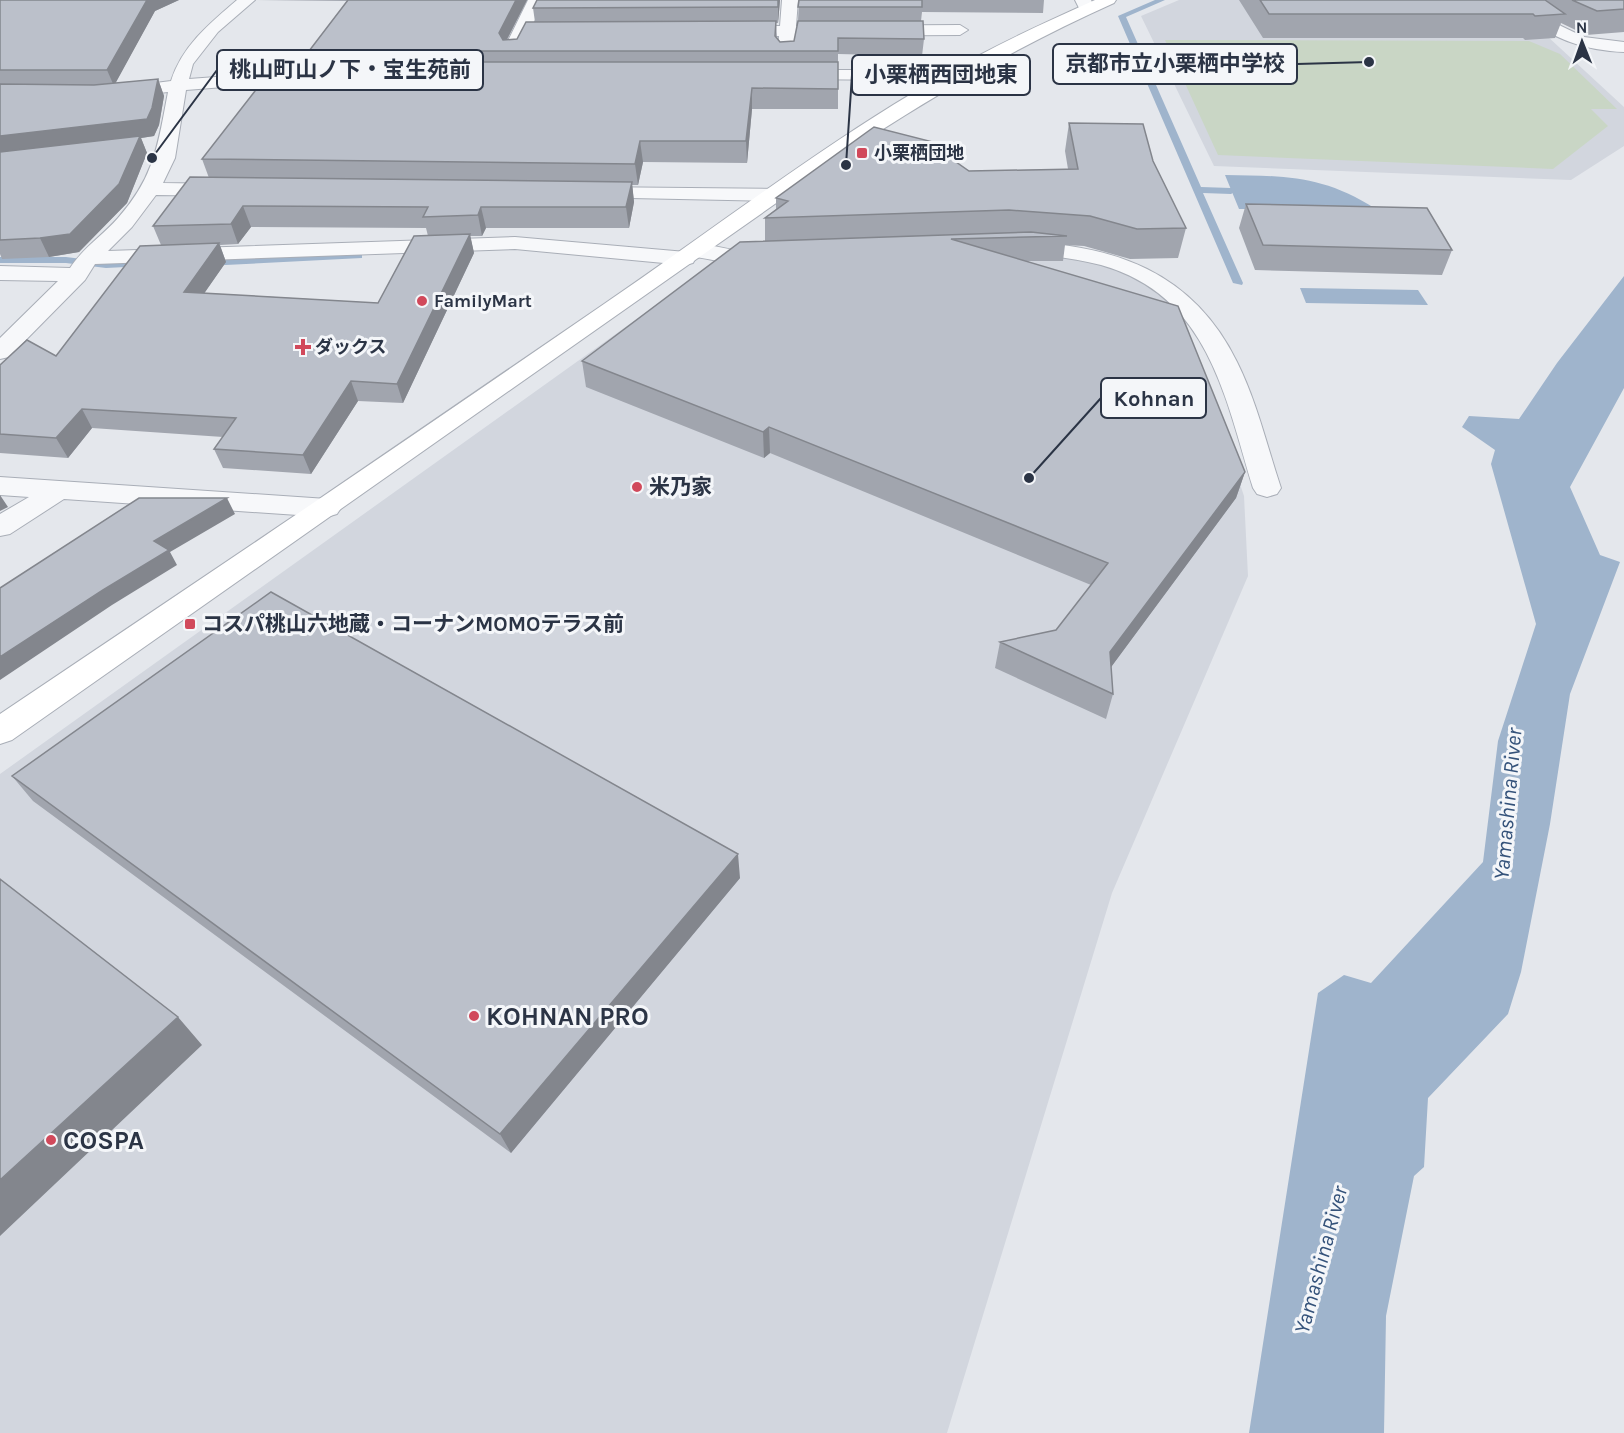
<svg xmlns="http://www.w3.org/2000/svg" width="1624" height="1433" font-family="Karla,'Noto Sans JP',sans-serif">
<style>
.built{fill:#d2d6de}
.green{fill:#c9d6c5}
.water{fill:#9fb4cc}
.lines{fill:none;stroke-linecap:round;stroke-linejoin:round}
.stream{fill:#9fb4cc;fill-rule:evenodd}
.street-casing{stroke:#a9aeb7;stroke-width:2}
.secondary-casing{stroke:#a9aeb7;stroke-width:2}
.street{fill:#f7f8fa;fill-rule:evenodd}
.secondary{fill:#fff;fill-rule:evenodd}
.wall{fill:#a1a5ae;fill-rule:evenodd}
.shaded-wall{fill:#83868d}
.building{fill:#bbc0ca;stroke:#83868d;stroke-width:1.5}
.poi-dot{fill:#d1495b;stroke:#f4f6f9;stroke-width:2}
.labels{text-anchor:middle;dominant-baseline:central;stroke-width:6;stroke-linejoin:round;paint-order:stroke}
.far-poi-label{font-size:18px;font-weight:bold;fill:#2b3445;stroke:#f4f6f9;text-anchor:start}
.poi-label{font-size:21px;font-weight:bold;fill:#2b3445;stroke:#f4f6f9;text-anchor:start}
.water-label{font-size:22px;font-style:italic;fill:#34527a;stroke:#f4f6f9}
.near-poi-label{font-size:26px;font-weight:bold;fill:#2b3445;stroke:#f4f6f9;text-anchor:start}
.leader{fill:none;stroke:#2b3445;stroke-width:2}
.callout-dot{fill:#2b3445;stroke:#f4f6f9;stroke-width:2}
.callout{fill:#f4f6f9;stroke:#2b3445;stroke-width:2}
.callout-label{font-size:22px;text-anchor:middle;font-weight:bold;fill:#2b3445}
</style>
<rect width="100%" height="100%" fill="#e4e7ec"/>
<path class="built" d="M 1179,0 L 1508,0 L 1624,107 L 1624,146 L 1571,180 L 1214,166 L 1141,16 Z
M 1071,256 L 1121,269 L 1144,281 L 1181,308 L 1244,496 L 1248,576 L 1112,893 L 947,1433 L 0,1433 L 0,774 L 701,273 Z"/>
<path class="green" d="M 1165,40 L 1529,41 L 1560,54 L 1617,109 L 1591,109 L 1608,126 L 1553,169 L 1218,155 Z"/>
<path class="water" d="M 1225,175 C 1286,176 1322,175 1376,209 L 1239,209 Z
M 1624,276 L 1624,388 L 1570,487 L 1600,555 L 1620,562 L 1570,694 L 1550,824 L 1521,972 L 1508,1014 L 1428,1098 L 1424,1167 L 1414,1176 L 1386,1316 L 1384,1433 L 1249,1433 L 1318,993 L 1344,975 L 1371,983 L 1483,862 L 1498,741 L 1536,624 L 1491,464 L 1495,450 L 1462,427 L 1469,416 L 1519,419 L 1557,363 Z
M 1300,288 L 1418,290 L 1428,305 L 1306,303 Z"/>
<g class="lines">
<path class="stream" d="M 1155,0 L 1165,0 L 1126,17 L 1201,187 L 1231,188 L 1236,191 L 1231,194 L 1203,193 L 1243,283 L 1242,285 L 1233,283 L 1118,16 Z
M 358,253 L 362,254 L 362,258 L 205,266 L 200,263 L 205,260 Z
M 0,257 L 66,257 L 106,262 L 145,260 L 150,263 L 145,266 L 106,268 L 66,263 L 0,263 Z"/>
<g class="street-casing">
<path id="street" d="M 237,0 L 255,0 L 218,32 L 193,64 L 189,79 L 312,70 L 318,71 L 321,75 L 318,79 L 312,80 L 186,90 L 175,158 L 163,183 L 226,184 L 233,186 L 236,190 L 233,194 L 226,196 L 156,195 L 132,227 L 108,251 L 515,237 L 686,252 L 688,246 C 705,242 724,249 740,251 C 752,252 763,251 774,253 L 777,258 L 774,263 C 749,269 721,261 696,257 L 693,263 L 685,265 L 515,249 L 95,264 L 85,280 L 9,357 L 0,359 L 0,338 L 58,281 L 0,280 L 0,266 L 70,268 C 83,248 102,236 118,218 C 155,176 158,144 168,92 L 116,98 L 110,97 L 107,93 L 110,89 L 116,88 L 171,81 C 182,46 210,23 237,0 Z
M 528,0 L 544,0 L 515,63 L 512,67 L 500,67 L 497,63 Z
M 782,0 L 798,0 L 796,26 L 960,25 L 968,30 L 960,35 L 796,36 L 794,52 L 792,56 L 780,56 L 778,52 L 779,36 L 730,36 L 722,31 L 730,26 L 780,26 Z
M 1075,0 L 1091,0 L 1095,9 L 1093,12 L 1081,12 Z
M 1512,0 L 1529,0 L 1561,26 L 1584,37 L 1624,42 L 1624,52 C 1581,50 1539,36 1512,0 Z
M 793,70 L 909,70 L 950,78 L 953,82 L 950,86 L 944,87 L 909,80 L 787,79 L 784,75 L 787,71 Z
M 589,187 L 777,189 L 784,191 L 787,195 L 784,199 L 777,201 L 582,197 L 579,193 L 582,189 Z
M 1018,242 C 1114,244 1193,272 1237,362 C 1257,402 1267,446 1281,488 L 1277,494 L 1267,497 L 1257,494 L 1253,488 C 1225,396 1208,295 1101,265 C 1085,261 1068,258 1051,256 C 1038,255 1024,257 1010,254 L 1007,249 L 1010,244 Z
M 0,477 L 327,499 L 337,502 L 341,508 L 337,514 L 327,517 L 64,499 L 10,534 L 0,536 L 0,514 L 29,497 L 0,495 Z"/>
</g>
<g class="secondary-casing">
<path id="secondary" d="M 1095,0 L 1116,0 L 1114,3 C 1027,42 946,88 866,140 L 12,740 L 0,744 L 0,714 C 202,579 404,442 604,304 C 727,220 845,127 976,57 C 1015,36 1055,18 1095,0 Z"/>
</g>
<use href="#street" class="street"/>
<use href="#secondary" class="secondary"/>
</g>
<path class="wall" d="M 0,0 L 179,0 L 155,11 L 115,83 L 158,79 L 164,96 L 159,125 L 154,136 L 141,138 L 147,153 L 127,203 L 79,252 L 49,257 L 2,259 L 0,254 Z
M 257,0 L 527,0 L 507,40 L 517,39 L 535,22 L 533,8 L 780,0 L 778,23 L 776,23 L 777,37 L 780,42 L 794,41 L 798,21 L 799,0 L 1044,0 L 1043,13 L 922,12 L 921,21 L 924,39 L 922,56 L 838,54 L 838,109 L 752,109 L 747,163 L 643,162 L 638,185 L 632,185 L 634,202 L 629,228 L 486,228 L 482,236 L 470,236 L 474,253 L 403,403 L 358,401 L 311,474 L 223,468 L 214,449 L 223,437 L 92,428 L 68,458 L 0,453 L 0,365 L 56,356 L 161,245 L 153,226 L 209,178 L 202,159 L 294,67 L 312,62 L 309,51 L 347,1 ZM 251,227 L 426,228 L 428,236 L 378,303 L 204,293 L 226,262 L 220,245 L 238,244 Z
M 1239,0 L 1624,0 L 1624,32 L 1586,35 L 1561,23 L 1555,38 L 1525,40 L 1523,38 L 1263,38 Z
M 1069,123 L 1153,161 L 1186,228 L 1178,258 L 1130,259 L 1084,246 L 1065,245 L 1063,261 L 1028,261 L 1245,472 L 1236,498 L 1111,667 L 1113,694 L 1106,719 L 995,668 L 1000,642 L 1056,630 L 1091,585 L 770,453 L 764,458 L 586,387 L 582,361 L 765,241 L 765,218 L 776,209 L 776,198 L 939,150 L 969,171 L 1068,169 L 1065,151 Z
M 1246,204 L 1452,250 L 1442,275 L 1255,270 L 1239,228 Z
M 12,776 L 740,878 L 511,1153 L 33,801 Z"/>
<path class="shaded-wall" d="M 147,0 L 179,0 L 155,11 L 114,86 L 107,70 Z
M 516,0 L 527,0 L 502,49 L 499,33 Z
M 778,0 L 780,0 L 778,23 Z
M 158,79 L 164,96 L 159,125 L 154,136 L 141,138 L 147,153 L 127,203 L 79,252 L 49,257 L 0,154 L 0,136 Z
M 752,88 L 752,109 L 747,163 L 746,141 Z
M 640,141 L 643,162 L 638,185 L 635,164 Z
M 632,182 L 634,202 L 629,228 L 626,207 Z
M 243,206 L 251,227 L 238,244 L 231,224 Z
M 481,207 L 486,228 L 482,236 L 478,215 Z
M 470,234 L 474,253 L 403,403 L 397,384 Z
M 219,243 L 226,262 L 192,311 L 184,292 Z
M 351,381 L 358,401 L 311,474 L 303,455 Z
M 82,409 L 92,428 L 68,458 L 56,438 Z
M 769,427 L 770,453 L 764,458 L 763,432 Z
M 1245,472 L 1236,498 L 1103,678 L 1110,652 Z
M 0,495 L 8,507 L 0,511 Z
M 227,498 L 235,514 L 170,552 L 177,565 L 112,605 L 0,680 L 0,657 L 154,541 Z
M 738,854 L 740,878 L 511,1153 L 500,1134 Z
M 178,1017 L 202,1045 L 0,1236 L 0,1180 Z"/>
<path class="building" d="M 0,0 L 147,0 L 107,70 L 0,70 Z
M 348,0 L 516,0 L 499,33 L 503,40 L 517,39 L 526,22 L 776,21 L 775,36 L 780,42 L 794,41 L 798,21 L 923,21 L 924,39 L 838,38 L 838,51 L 309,51 Z
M 537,0 L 778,0 L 778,7 L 533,8 Z
M 799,0 L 922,0 L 922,7 L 798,7 Z
M 1260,0 L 1545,0 L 1565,14 L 1535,16 L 1533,14 L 1269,14 Z
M 1572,0 L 1624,0 L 1624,9 L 1597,11 Z
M 298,62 L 838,62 L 838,89 L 752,88 L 746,141 L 640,141 L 635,164 L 202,159 L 273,68 L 294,67 Z
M 158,79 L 152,108 L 147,119 L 0,136 L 0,84 L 94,85 Z
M 1069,123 L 1143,124 L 1153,161 L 1186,228 L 1137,229 L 1090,216 L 1009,210 L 765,218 L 788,201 L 776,198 L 874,127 L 937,143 L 939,150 L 969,171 L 1078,169 Z
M 140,136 L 119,184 L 70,234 L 40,238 L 0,240 L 0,152 Z
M 190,177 L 632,182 L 626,207 L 481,207 L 478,215 L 423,217 L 428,207 L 243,206 L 231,224 L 153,226 Z
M 1246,204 L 1427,208 L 1452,250 L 1263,245 Z
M 1031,232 L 1067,236 L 951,239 L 1178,306 L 1245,472 L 1110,652 L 1113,694 L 1000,642 L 1056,630 L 1108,563 L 769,427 L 763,432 L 582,361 L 740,242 Z
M 470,234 L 397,384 L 351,381 L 303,455 L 214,449 L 236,418 L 82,409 L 56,438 L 0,434 L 0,365 L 27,340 L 56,356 L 140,246 L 219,243 L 184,292 L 378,303 L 414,236 Z
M 139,498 L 227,498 L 154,541 L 169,550 L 103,590 L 0,657 L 0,588 Z
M 271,592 L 738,854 L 500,1134 L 12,776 Z
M 0,879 L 178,1017 L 0,1180 Z"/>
<g class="poi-dot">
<rect x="856" y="147" width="12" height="12" rx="3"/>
<circle cx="422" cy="301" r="6"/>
<path d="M300 338h6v6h6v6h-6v6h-6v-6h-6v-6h6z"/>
<circle cx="637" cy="487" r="6"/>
<rect x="184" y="618" width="12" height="12" rx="3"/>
<circle cx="474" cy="1016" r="6"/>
<circle cx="51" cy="1140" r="6"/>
</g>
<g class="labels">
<g class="far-poi-label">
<text x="874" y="153">小栗栖団地</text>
<text x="434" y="301">FamilyMart</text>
<text x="315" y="347">ダックス</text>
</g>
<g class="poi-label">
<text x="649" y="487">米乃家</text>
<text x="202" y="624">コスパ桃山六地蔵・コーナンMOMOテラス前</text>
</g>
<g class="water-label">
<text transform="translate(1508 804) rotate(-85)">Yamashina River</text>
<text transform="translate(1321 1260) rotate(-75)">Yamashina River</text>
</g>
<g class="near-poi-label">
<text x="486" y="1016">KOHNAN PRO</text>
<text x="63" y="1140">COSPA</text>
</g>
</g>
<path class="leader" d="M1369 62L1297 64M152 158L217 70M846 165L852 75M1029 478L1101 398"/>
<g class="callout-dot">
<circle cx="1369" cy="62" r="6"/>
<circle cx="152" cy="158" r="6"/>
<circle cx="846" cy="165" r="6"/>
<circle cx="1029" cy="478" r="6"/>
</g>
<g class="callout">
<rect x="1053" y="44" width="244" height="40" rx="6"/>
<rect x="217" y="50" width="266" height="40" rx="6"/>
<rect x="852" y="55" width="178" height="40" rx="6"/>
<rect x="1101" y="378" width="105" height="40" rx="6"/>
</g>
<g class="callout-label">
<text x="1175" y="71">京都市立小栗栖中学校</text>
<text x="350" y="77">桃山町山ノ下・宝生苑前</text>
<text x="941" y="82">小栗栖西団地東</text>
<text x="1154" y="406">Kohnan</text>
</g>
<g transform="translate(1582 42) rotate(359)" stroke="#f4f6f9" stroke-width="4.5" paint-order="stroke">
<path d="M0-4.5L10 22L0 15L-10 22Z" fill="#2b3445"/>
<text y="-9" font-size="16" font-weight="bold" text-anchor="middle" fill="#2b3445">N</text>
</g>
</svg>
